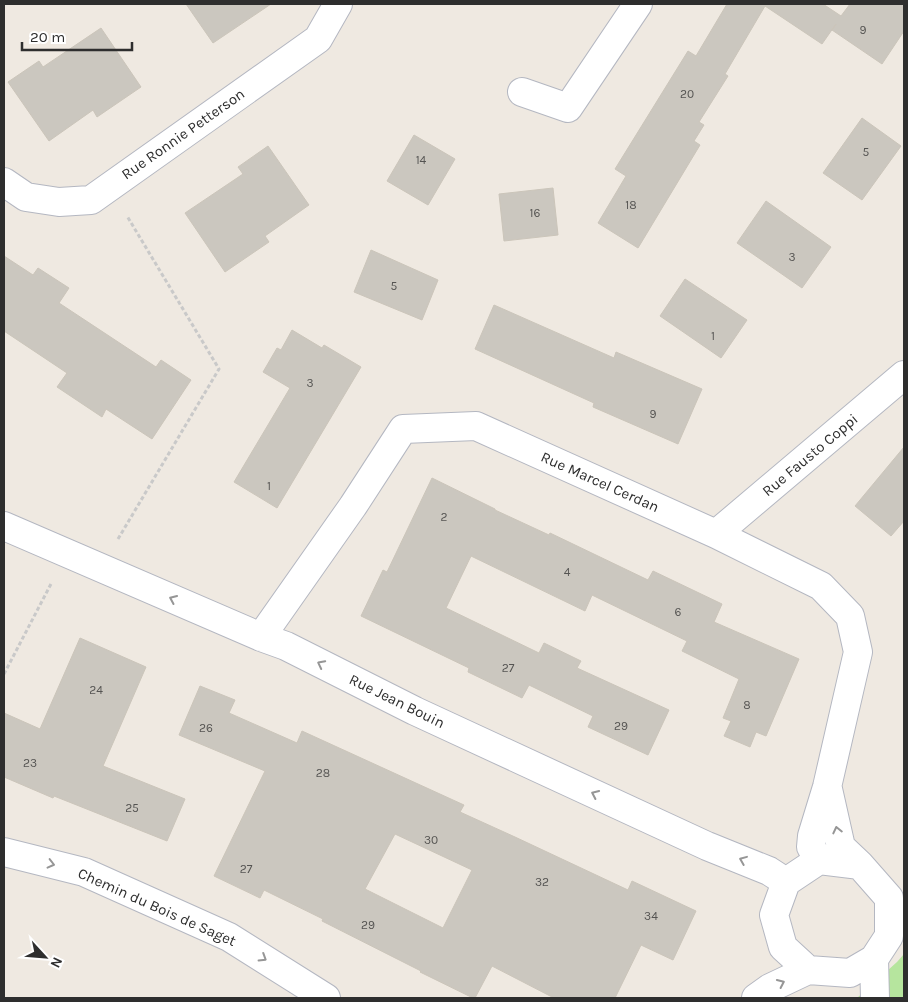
<svg xmlns="http://www.w3.org/2000/svg" width="908" height="1002" font-family="Karla,sans-serif">
<style>
.green{fill:#b6e59e}
.building{fill:#cbc7bf;stroke:#cbc5ba;fill-rule:evenodd}
.lines{fill:none;stroke-linecap:round;stroke-linejoin:round}
.minor-casing{stroke:#b4b7c1;stroke-width:30}
.path{stroke:#c9c9c9;stroke-width:3;stroke-dasharray:4 2.5;stroke-linecap:butt}
.minor{stroke:#fff;stroke-width:28}
.oneway{stroke:#969696}
.labels{text-anchor:middle;dominant-baseline:central;stroke-width:4;stroke-linejoin:round;paint-order:stroke}
.number-label{font-size:12px;fill:#555452}
.street-label{font-size:15px;fill:#2e2e2e;stroke:#fff}
</style>
<rect width="100%" height="100%" fill="#efe9e1"/>
<path class="green" d="M 904,954 L 904,998 L 857,998 L 897,962 Z"/>
<path class="building" d="M 186,4 L 271,4 L 213,43 Z
M 727,4 L 823,4 L 841,16 L 850,4 L 904,4 L 904,31 L 882,64 L 832,30 L 836,24 L 822,44 L 765,6 L 725,74 L 728,76 L 699,122 L 704,125 L 694,141 L 700,145 L 638,248 L 598,223 L 626,176 L 615,169 L 688,51 L 696,56 Z
M 101,28 L 141,87 L 97,117 L 93,110 L 49,141 L 8,82 L 39,61 L 43,67 Z
M 862,118 L 901,146 L 862,200 L 823,173 Z
M 414,135 L 455,159 L 428,205 L 387,181 Z
M 268,146 L 309,205 L 265,236 L 269,242 L 225,272 L 185,213 L 243,174 L 238,167 Z
M 553,188 L 558,235 L 504,241 L 499,194 Z
M 766,201 L 831,247 L 802,288 L 737,243 Z
M 371,250 L 438,280 L 422,320 L 354,292 Z
M 4,256 L 33,275 L 38,268 L 69,288 L 59,303 L 156,367 L 161,360 L 191,380 L 152,439 L 106,409 L 102,417 L 57,387 L 67,373 L 4,331 Z
M 685,279 L 747,320 L 721,358 L 660,316 Z
M 494,305 L 614,358 L 616,352 L 702,389 L 678,444 L 593,407 L 594,403 L 475,349 Z
M 292,330 L 322,348 L 324,345 L 361,367 L 277,508 L 234,482 L 290,388 L 263,372 L 277,348 L 281,350 Z
M 904,447 L 904,521 L 891,536 L 855,506 Z
M 432,478 L 495,509 L 495,510 L 549,535 L 550,533 L 648,580 L 653,571 L 722,604 L 714,622 L 799,659 L 766,736 L 756,732 L 750,747 L 724,736 L 731,721 L 723,718 L 739,679 L 682,651 L 687,641 L 592,595 L 585,611 L 471,556 L 446,608 L 539,653 L 544,643 L 581,661 L 577,668 L 669,710 L 648,755 L 588,727 L 593,716 L 529,685 L 522,698 L 468,672 L 469,668 L 361,616 L 383,570 L 387,572 Z
M 80,638 L 146,667 L 103,766 L 185,799 L 167,841 L 54,796 L 53,798 L 4,777 L 4,713 L 40,729 Z
M 200,686 L 235,700 L 229,713 L 297,743 L 302,731 L 464,805 L 460,812 L 515,837 L 628,890 L 632,881 L 696,911 L 673,960 L 641,945 L 615,998 L 554,998 L 492,966 L 475,998 L 473,998 L 420,972 L 421,971 L 322,921 L 323,919 L 264,890 L 260,898 L 214,876 L 265,771 L 179,735 ZM 395,834 L 472,870 L 443,928 L 365,889 Z"/>
<g class="lines">
<g class="minor-casing">
<path id="minor" d="M 522,92 L 568,108 L 638,4
M 4,182 L 26,197 L 59,202 L 91,200 L 318,39 L 338,4
M 4,526 L 261,637 L 286,646 L 415,711 L 707,846 L 769,871 L 786,882
M 716,534 L 904,375
M 261,637 L 353,506 L 403,429 L 476,426 L 716,534 L 821,586 L 850,616 L 858,652 L 827,787 L 812,836 L 811,847 L 819,860
M 828,789 L 841,847 L 860,865
M 4,852 L 84,872 L 229,937 L 326,998
M 874,959 L 850,973 L 808,970 L 783,947 L 774,915 L 786,882 L 819,860 L 860,865 L 889,898 L 889,936 L 874,959 L 875,998
M 756,998 L 770,988 L 808,970"/>
</g>
<path class="path" d="M 118,539 L 219,369 L 127,216
M 4,674 L 52,582"/>
<use href="#minor" class="minor"/>
</g>
<defs><path id="oneway-chevron" d="M-2-3.5L2.5 0L-2 3.5" fill="none" stroke-width="1.6" stroke-linecap="round" stroke-linejoin="round" transform="scale(1.25)"/></defs>
<g class="oneway">
<use href="#oneway-chevron" transform="translate(173 599) rotate(-156)"/>
<use href="#oneway-chevron" transform="translate(321 664) rotate(-153)"/>
<use href="#oneway-chevron" transform="translate(595 794) rotate(-155)"/>
<use href="#oneway-chevron" transform="translate(837 830) rotate(-103)"/>
<use href="#oneway-chevron" transform="translate(743 860) rotate(-158)"/>
<use href="#oneway-chevron" transform="translate(51 864) rotate(14)"/>
<use href="#oneway-chevron" transform="translate(263 958) rotate(32)"/>
<use href="#oneway-chevron" transform="translate(781 983) rotate(-25)"/>
</g>
<g class="labels">
<g class="number-label">
<text x="863" y="30">9</text>
<text x="687" y="94">20</text>
<text x="866" y="152">5</text>
<text x="421" y="160">14</text>
<text x="631" y="205">18</text>
<text x="535" y="213">16</text>
<text x="792" y="257">3</text>
<text x="394" y="286">5</text>
<text x="713" y="336">1</text>
<text x="310" y="383">3</text>
<text x="653" y="414">9</text>
<text x="269" y="486">1</text>
<text x="444" y="517">2</text>
<text x="567" y="572">4</text>
<text x="678" y="612">6</text>
<text x="508" y="668">27</text>
<text x="96" y="690">24</text>
<text x="747" y="705">8</text>
<text x="621" y="726">29</text>
<text x="206" y="728">26</text>
<text x="30" y="763">23</text>
<text x="323" y="773">28</text>
<text x="132" y="808">25</text>
<text x="431" y="840">30</text>
<text x="246" y="869">27</text>
<text x="542" y="882">32</text>
<text x="651" y="916">34</text>
<text x="368" y="925">29</text>
</g>
<g class="street-label">
<text transform="translate(183 134) rotate(-35)">Rue Ronnie Petterson</text>
<text transform="translate(810 455) rotate(-40)">Rue Fausto Coppi</text>
<text transform="translate(600 482) rotate(24)">Rue Marcel Cerdan</text>
<text transform="translate(397 701) rotate(26)">Rue Jean Bouin</text>
<text transform="translate(157 907) rotate(24)">Chemin du Bois de Saget</text>
</g>
</g>
<rect width="908" height="1002" fill="none" stroke="#2e2e2e" stroke-width="10"/>
<g transform="translate(45 957) rotate(116)" stroke="#ffffff" stroke-width="4" paint-order="stroke">
<path d="M0-4L9 19L0 12L-9 19Z" fill="#2e2e2e"/>
<text y="-8" font-size="14" font-weight="bold" text-anchor="middle" fill="#2e2e2e">N</text>
</g>
<path d="M22 42v8h110v-8" fill="none" stroke="#2e2e2e" stroke-width="2.5"/>
<text x="30" y="42" font-size="15" fill="#2e2e2e" stroke="#ffffff" stroke-width="4" paint-order="stroke">20 m</text>
</svg>
